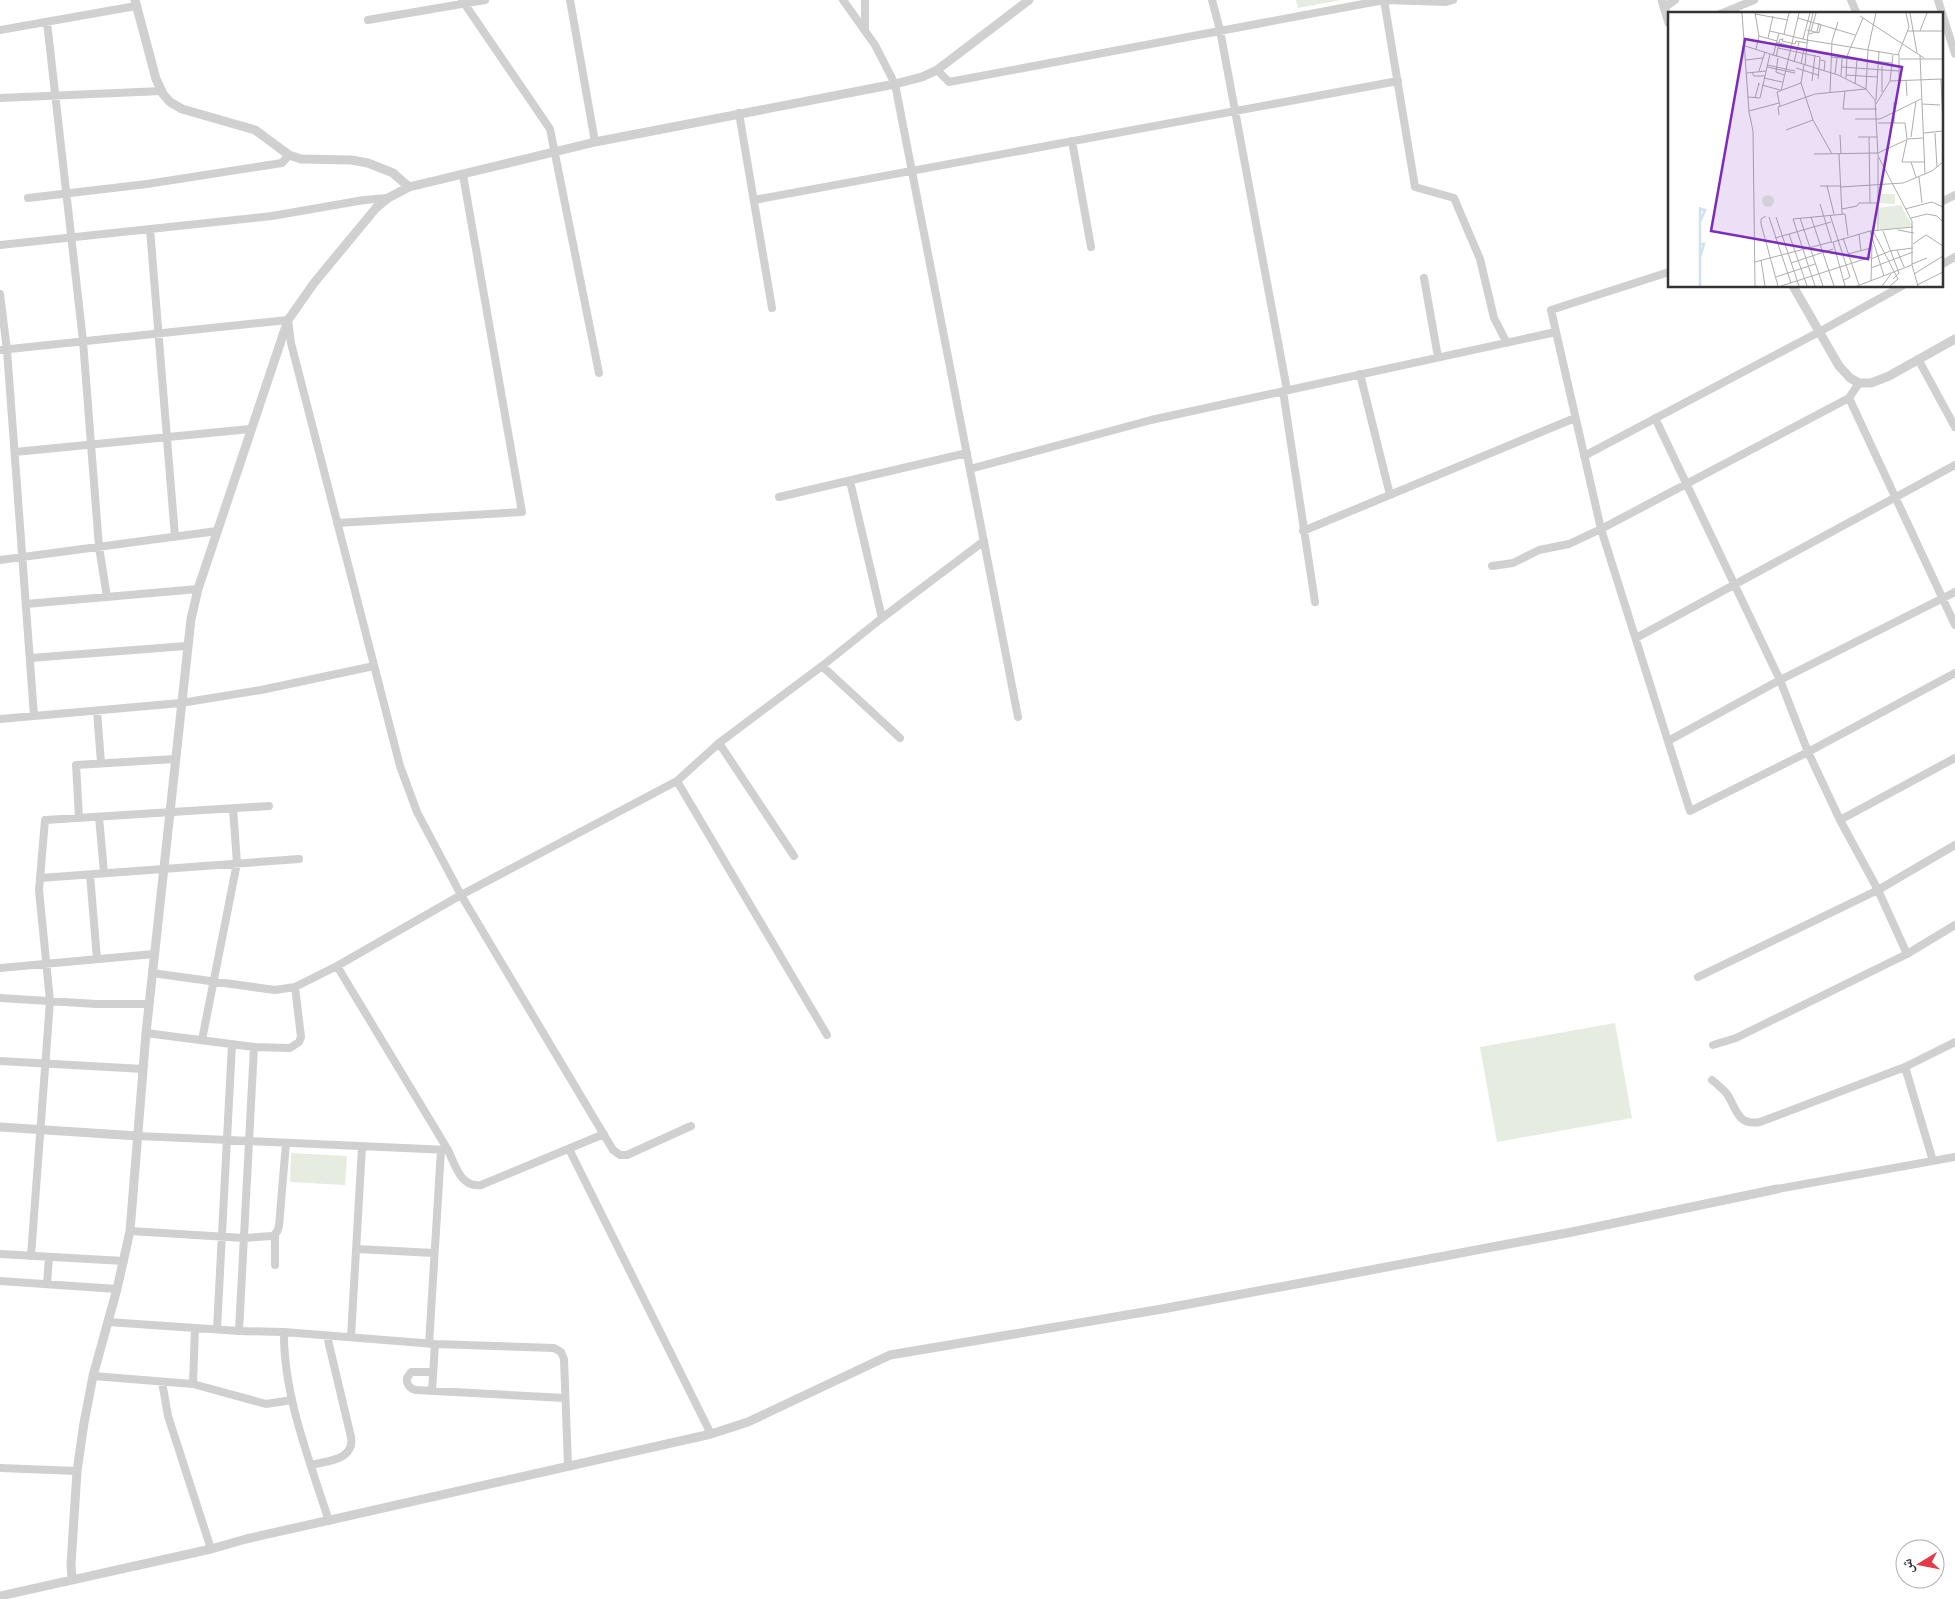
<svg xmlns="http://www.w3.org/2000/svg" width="1955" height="1599" font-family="'Asap Condensed','Noto Naskh Arabic',sans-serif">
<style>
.pitch{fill:#e6ecdf}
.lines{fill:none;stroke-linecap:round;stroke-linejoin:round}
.minor{stroke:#d0d0d0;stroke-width:8}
.tertiary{stroke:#d0d0d0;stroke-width:9}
.inset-river{fill:none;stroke:#cfe2ee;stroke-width:2.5}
.inset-road{fill:none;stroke:#adadad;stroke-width:1}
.view{fill:#7b2cbf;fill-opacity:0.15;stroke:#7b2cbf;stroke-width:2.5}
.inset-edge{fill:none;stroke:#333;stroke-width:2.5}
</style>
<rect width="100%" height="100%" fill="#fff"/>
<path class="pitch" d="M 1296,0 L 1341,0 L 1298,8 Z
M 1615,1023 L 1632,1118 L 1497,1142 L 1480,1047 Z
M 291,1153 L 347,1156 L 345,1185 L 290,1182 Z"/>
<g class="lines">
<path class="minor" d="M 462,0 L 550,129 L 599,373
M 570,0 L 595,142
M 843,0 L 875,45 L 895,84 L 1018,717
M 865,0 L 865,30
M 1212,0 L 1220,30 L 1287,390
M 1384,0 L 1415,187 L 1454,198 L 1480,259 L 1494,318 L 1507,343
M 1851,0 L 1857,14
M 1938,0 L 1955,54
M 1664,8 L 1675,0
M 1720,14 L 1754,0
M 368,20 L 485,0
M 47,22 L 83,341 L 99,547 L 107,597
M 0,30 L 136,6
M 937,70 L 949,82 L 1384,0 L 1446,2 L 1453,0
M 0,98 L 162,91
M 739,113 L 772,308
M 1072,141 L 1091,247
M 28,198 L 147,184 L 282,163 L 289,155
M 754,200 L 1398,81
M 1941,202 L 1955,195
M 150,229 L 175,537
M 0,245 L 272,216 L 364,200 L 388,198
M 1941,265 L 1955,257
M 1669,272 L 1551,310 L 1601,529 L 1690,811 L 1808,752 L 1955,673
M 1424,278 L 1438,357
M 0,294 L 7,350 L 34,716
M 0,350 L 288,320 L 291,343 L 400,766 L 417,812 L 461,895 L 613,1150 L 620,1155 L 627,1155 L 691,1126
M 1918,359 L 1955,427
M 1360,374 L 1390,495
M 1283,391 L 1315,602
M 1849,398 L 1955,625
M 1655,418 L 1780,680 L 1808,752 L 1840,820 L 1878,890 L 1907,954
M 15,452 L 250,429
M 1584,456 L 1819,332 L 1902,286
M 970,469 L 1151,420 L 1556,332
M 850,481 L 882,618
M 779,497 L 967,453
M 337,523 L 522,512 L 463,175
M 1303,531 L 1575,418
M 0,560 L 217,531
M 1492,566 L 1513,563 L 1539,550 L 1569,544 L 1601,529 L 1849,398 L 1859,383
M 26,604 L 198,589
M 1636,638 L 1955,465
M 30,658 L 186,646
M 822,666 L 900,738
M 97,711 L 101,763
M 0,719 L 181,703 L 261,690 L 374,666
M 1668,741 L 1780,680 L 1955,592
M 719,743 L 794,856
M 677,781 L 827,1035
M 99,817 L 104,873
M 79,818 L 76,765 L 175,759
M 1840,820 L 1955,758
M 90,875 L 97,959
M 40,878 L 299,859
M 337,966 L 448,1150 C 455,1165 461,1188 481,1185 L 604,1134
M 0,968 L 154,954
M 152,973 L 275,990 L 295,987 L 337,966 L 461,895 L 677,781 L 719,743 L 822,666 L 882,618 L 984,541
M 1698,977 L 1878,890 L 1955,845
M 0,998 L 96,1004 L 149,1004
M 146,1033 L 254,1047 L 290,1048 L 299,1042 L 301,1037 L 295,987
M 202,1040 L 237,863 L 233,808
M 1713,1045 L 1736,1038 L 1907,954 L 1955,925
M 0,1061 L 143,1069
M 1905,1067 L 1933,1161
M 1712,1080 C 1718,1085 1723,1089 1727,1094 C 1737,1109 1737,1126 1760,1122 L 1905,1067 L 1955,1042
M 138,1136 L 448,1150
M 569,1149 L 711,1434
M 1777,1189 L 1955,1157
M 130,1231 L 244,1238 L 272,1236 L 277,1232 L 279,1226 L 286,1143
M 275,1234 L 275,1265
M 357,1249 L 434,1253
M 0,1254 L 124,1261
M 31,1256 L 50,1001 L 39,890 L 45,820 L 269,806
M 0,1281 L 117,1289
M 47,1284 L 49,1257
M 108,1322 L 239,1331 L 284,1332 L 435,1344 L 554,1348 L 561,1352 L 564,1359 L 568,1466
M 217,1329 L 232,1044
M 239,1331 L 254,1047
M 284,1332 C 283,1394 310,1462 329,1521
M 351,1337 L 362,1147
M 429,1344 L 441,1150
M 433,1372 L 411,1372 L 407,1378 C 406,1384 410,1389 416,1390 L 565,1398
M 93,1376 L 193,1384 L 266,1404 L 292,1400
M 162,1382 L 168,1416 L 211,1549
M 193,1384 L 195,1328
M 432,1391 L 435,1344
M 311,1465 C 327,1461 355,1460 351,1437 L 327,1336
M 0,1468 L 77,1471"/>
<path class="tertiary" d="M 135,0 L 156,79 L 163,94 L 170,102 L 182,109 L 255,130 L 289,155 L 301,159 L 351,160 L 368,163 L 393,173 L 409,187
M 1662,0 L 1669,23
M 1793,286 L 1839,366 L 1850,378 L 1859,383 L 1871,383 L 1889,376 L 1955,339
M 0,1127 L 138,1136
M 72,1579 L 71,1565 L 77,1471 L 84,1423 L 93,1376 L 117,1289 L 130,1231 L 146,1033 L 191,619 L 198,589 L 288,320 L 314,283 L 376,208 L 388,198 L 409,187 L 595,142 L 895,84 L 922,77 L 937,70 L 1029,0
M 0,1596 L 211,1549 L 246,1539 L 711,1434 L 748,1422 L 890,1355 L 1162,1309 L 1376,1269 L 1572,1232 L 1777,1189"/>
</g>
<g transform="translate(1668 12)">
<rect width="275" height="275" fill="#fff"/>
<path d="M 211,182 L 227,182 L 227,192 L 211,191 ZM94 189a6 6 0 1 1 12 0a6 6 0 1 1-12 0ZM 233,193 L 244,214 L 212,218 L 209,196 Z" fill="#e6ecdf"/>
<path class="inset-river" d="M 32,195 L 32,274M 32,201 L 32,197 L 37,198 L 32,210M 32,236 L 32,232 L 36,232 L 32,245"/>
<path class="inset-road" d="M 74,1 L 81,100 L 85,119 L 87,274M 87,1 L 91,24 L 88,37M 145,1 L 140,22 L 149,20 L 151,11M 242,1 L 249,41M 87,2 L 120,8M 192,4 L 256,46M 130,6 L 187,23M 139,18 L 151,21 L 153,12M 102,19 L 139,28M 143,19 L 148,1M 239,19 L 275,19M 252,19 L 259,1M 116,22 L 121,1M 91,24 L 109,29M 100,26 L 105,4M 115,26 L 114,29 L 127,32 L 128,29 L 139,31M 135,27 L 142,1M 139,28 L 231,43 L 231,68M 108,30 L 138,38M 77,34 L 170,63 L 198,77 L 207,88 L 210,144 L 244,209 L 244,253 L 250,274M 110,36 L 152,45 L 150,67M 230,43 L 241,15 L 238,1M 252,43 L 257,162M 105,44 L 111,21M 108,45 L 112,27 L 115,28M 163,45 L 225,51M 110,46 L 108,60 L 116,63M 232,47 L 275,47M 78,48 L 95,46M 152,48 L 157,49 L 156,59M 126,50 L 131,30M 133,52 L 136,37M 99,53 L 127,59M 136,53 L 133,71 L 145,108 L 164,142M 137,53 L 140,22M 99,55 L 127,61M 173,55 L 231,59M 128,56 L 150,63M 91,59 L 97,40M 84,60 L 86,64 L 97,64M 79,61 L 98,59M 167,62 L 169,46M 178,63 L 209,65M 173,64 L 174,47M 96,66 L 114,70M 178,66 L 179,44 L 195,6M 273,67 L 275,115M 238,68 L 239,84M 144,69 L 147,43M 222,69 L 225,43M 187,72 L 189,48M 94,73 L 112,78M 113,79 L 131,1M 177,79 L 175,97 L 209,97M 162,80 L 164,29 L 170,10M 214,80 L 214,54M 80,85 L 92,86 L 102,42M 87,86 L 91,71 L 91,73M 208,88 L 211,39M 208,92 L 222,69 L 275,67M 254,92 L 272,93M 112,94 L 109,80 L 133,71M 81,99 L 111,91M 111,103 L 110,95 L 147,82 L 198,77 L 200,37 L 208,1M 187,107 L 212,107 L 253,87M 210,111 L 237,111 L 239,127 L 234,150 L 256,150M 226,111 L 226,90M 118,118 L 145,108M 256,121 L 275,119M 267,121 L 269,155M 172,123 L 173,142M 190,125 L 210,125M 201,125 L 202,191M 243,125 L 248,89M 239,127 L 256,126M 146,142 L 210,141 L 238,128M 171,142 L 174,202M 210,146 L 210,219M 243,150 L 248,165M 251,165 L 254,191M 152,174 L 173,174M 159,174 L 166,202M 173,175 L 235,171 L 264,159 L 275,150M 152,192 L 164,231M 174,197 L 189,194 L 191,191 L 210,191M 237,197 L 264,190 L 275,195M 162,203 L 182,265 L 176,268M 98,204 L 93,207 L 93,212 L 110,274M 101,205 L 123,271M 108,205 L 131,274M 143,205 L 166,274M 132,206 L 155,274M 243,206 L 259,202 L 269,204 L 275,210M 230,218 L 246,221M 202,219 L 216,264M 205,219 L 230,267 L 222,274M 215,219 L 231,261 L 225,267M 121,222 L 139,274M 191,222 L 193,239M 107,226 L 163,210M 175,226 L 191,273M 245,232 L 258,223 L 275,234M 229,238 L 236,255M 180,242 L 203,236M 102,246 L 163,230M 203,247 L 222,239 L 245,236M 93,248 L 97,274M 87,250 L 102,246M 123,251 L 165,237M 244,252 L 259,246M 203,256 L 245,240M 246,262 L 275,244M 108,265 L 147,252M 203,269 L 204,233M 249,273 L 275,260M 113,274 L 203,245M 147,274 L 125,207 L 177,202 L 180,224M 177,274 L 165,230 L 202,219 L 245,215M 189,274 L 244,253M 214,274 L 223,262"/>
<path class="view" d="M 77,27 L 234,55 L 200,247 L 43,219 Z"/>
<rect width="275" height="275" class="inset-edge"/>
</g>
<g transform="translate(1920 1564) rotate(260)"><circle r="24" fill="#ffffff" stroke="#adadad"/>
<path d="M0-4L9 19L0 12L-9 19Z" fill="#e63946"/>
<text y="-8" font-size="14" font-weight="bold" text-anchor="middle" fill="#333333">ش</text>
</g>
</svg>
